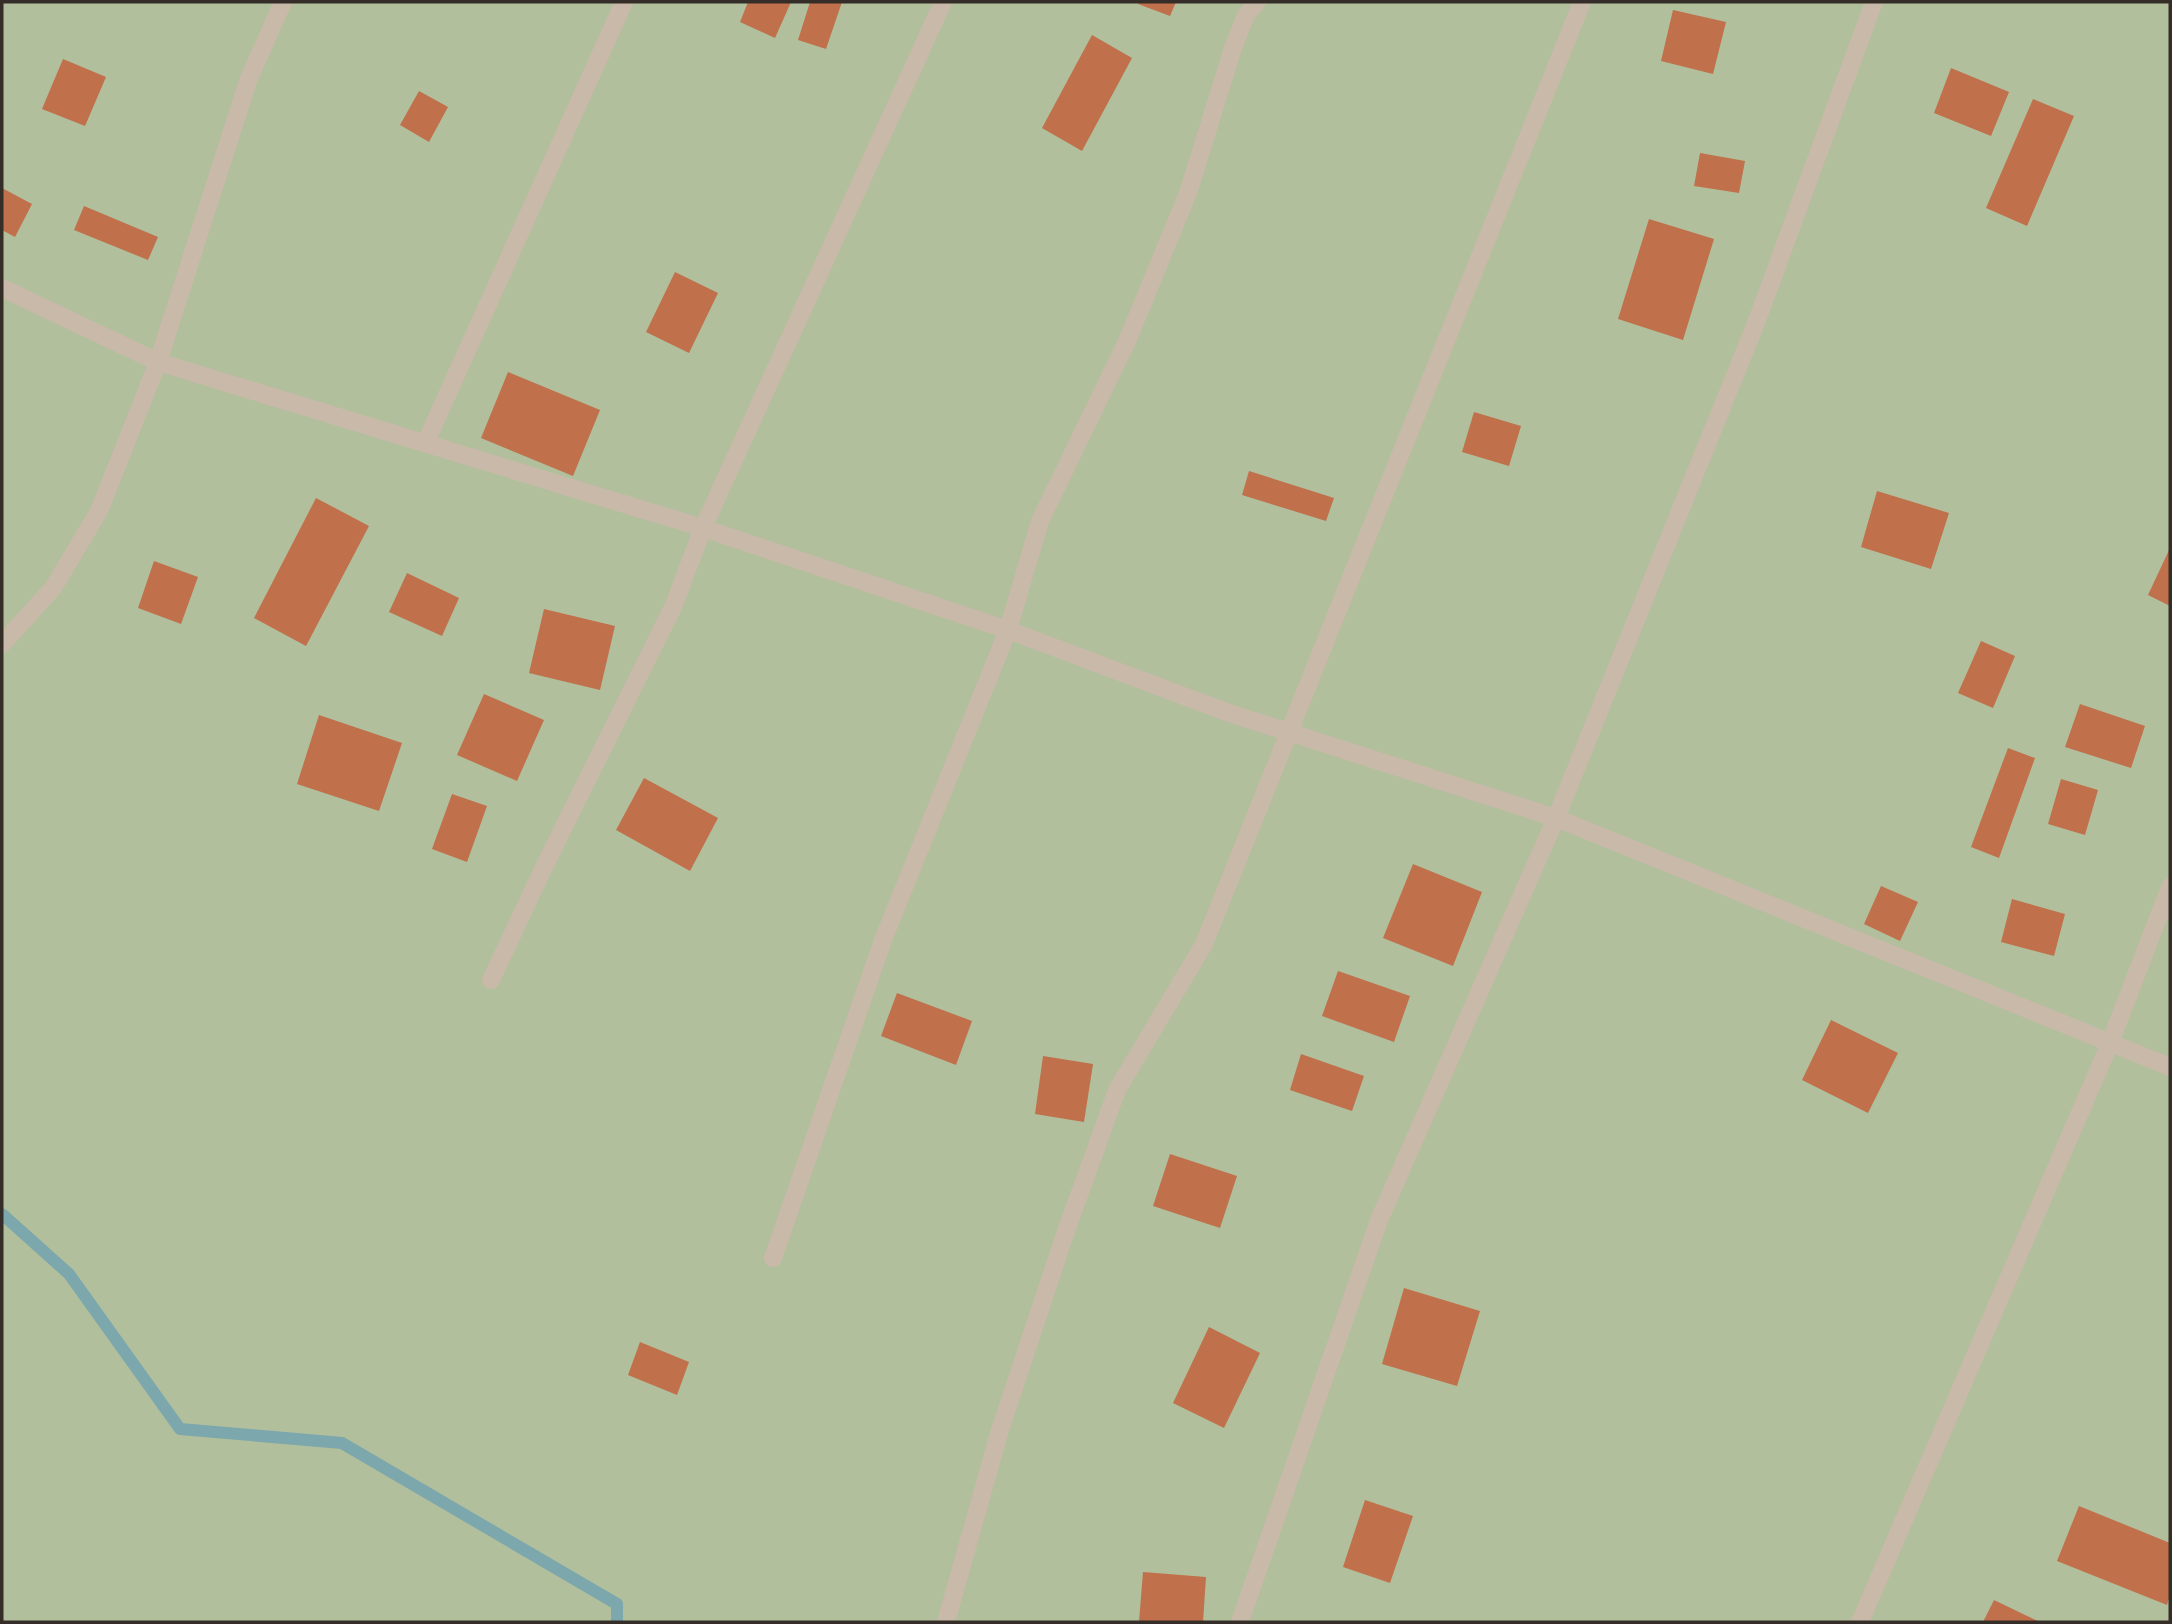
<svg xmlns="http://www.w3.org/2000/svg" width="2172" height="1624" font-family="Quicksand,sans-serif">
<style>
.green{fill:#b1bf9d}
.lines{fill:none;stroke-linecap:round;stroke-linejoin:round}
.stream{stroke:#7ca7ac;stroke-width:12}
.building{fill:#c0704b}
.street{stroke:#c8b9a8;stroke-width:18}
</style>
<rect width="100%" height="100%" fill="#f1e8dc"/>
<path class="green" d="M 2,2 L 2170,2 L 2170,1622 L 2,1622 Z"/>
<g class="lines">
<path class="stream" d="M 2,1214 L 69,1274 L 180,1429 L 342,1443 L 617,1604 L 617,1622"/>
</g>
<path class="building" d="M 748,2 L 791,2 L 775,38 L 740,22 Z
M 810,2 L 842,2 L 826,49 L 798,40 Z
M 1139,2 L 1176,2 L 1170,16 L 1138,4 Z
M 1673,10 L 1726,22 L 1713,74 L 1661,61 Z
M 1092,35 L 1132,58 L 1082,151 L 1042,128 Z
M 63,59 L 106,77 L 85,126 L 42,109 Z
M 1951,68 L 2009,92 L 1991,136 L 1934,113 Z
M 419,91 L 448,107 L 429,142 L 400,125 Z
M 2033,99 L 2074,116 L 2027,226 L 1986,208 Z
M 1700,153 L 1745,161 L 1739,193 L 1694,186 Z
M 2,188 L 32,204 L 15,237 L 2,230 Z
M 84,206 L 158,237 L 148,260 L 74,230 Z
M 1649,219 L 1714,239 L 1683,340 L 1618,319 Z
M 675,272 L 718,293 L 689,353 L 646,332 Z
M 508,372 L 600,410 L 573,476 L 481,438 Z
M 1474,412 L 1521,426 L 1509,466 L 1462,452 Z
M 1249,471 L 1334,498 L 1326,521 L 1242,495 Z
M 1877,491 L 1949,513 L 1931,569 L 1861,547 Z
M 316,498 L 369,526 L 306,646 L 254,618 Z
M 2170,548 L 2170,606 L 2148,595 Z
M 154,561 L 198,577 L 181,624 L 138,608 Z
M 407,573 L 459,598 L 442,636 L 389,612 Z
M 544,609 L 615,626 L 600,690 L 529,673 Z
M 1981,641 L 2015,656 L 1993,708 L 1958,693 Z
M 484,694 L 544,720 L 517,781 L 457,755 Z
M 2080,704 L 2145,726 L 2131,768 L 2065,747 Z
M 319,715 L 402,743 L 379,811 L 297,784 Z
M 2008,748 L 2035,758 L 1999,858 L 1971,847 Z
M 644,778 L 718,818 L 690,871 L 616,830 Z
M 2061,779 L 2098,790 L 2085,835 L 2048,824 Z
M 452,794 L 487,806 L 467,862 L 432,849 Z
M 1413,864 L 1482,892 L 1453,966 L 1383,938 Z
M 1881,886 L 1918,902 L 1900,941 L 1864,924 Z
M 2012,899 L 2065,914 L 2054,956 L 2001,942 Z
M 1338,971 L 1410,996 L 1394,1042 L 1322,1016 Z
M 897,993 L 972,1021 L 956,1065 L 881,1036 Z
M 1831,1020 L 1898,1053 L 1868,1113 L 1802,1080 Z
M 1301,1054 L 1364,1076 L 1352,1111 L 1290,1090 Z
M 1043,1056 L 1093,1064 L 1084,1122 L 1035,1114 Z
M 1170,1154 L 1237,1176 L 1220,1228 L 1153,1206 Z
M 1404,1288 L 1480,1311 L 1457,1386 L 1382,1364 Z
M 1209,1327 L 1260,1353 L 1224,1428 L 1173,1403 Z
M 640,1342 L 689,1362 L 677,1395 L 628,1375 Z
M 1365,1500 L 1413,1516 L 1390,1583 L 1343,1567 Z
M 2079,1506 L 2170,1543 L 2170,1595 L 2167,1605 L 2057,1561 Z
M 1143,1572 L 1206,1577 L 1203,1622 L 1139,1622 Z
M 1994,1600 L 2040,1622 L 1983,1622 Z"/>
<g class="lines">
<path class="street" d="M 2,288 L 158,362 L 703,528 L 1008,630 L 1229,713 L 1556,818 L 2170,1067
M 425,444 L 624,2
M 2,644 L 53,588 L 99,511 L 158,362 L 249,78 L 283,2
M 491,980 L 543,869 L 673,607 L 703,528 L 943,2
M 773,1258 L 883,940 L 1008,630 L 1040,521 L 1128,339 L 1188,193 L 1233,48 L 1246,15 L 1257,2
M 946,1622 L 1000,1430 L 1065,1234 L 1117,1090 L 1204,944 L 1582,2
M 1240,1622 L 1379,1220 L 1556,818 L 1756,323 L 1874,2
M 1860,1622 L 2110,1043 L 2170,887"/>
</g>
<rect width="2172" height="1624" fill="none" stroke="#352d28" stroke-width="7"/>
</svg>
